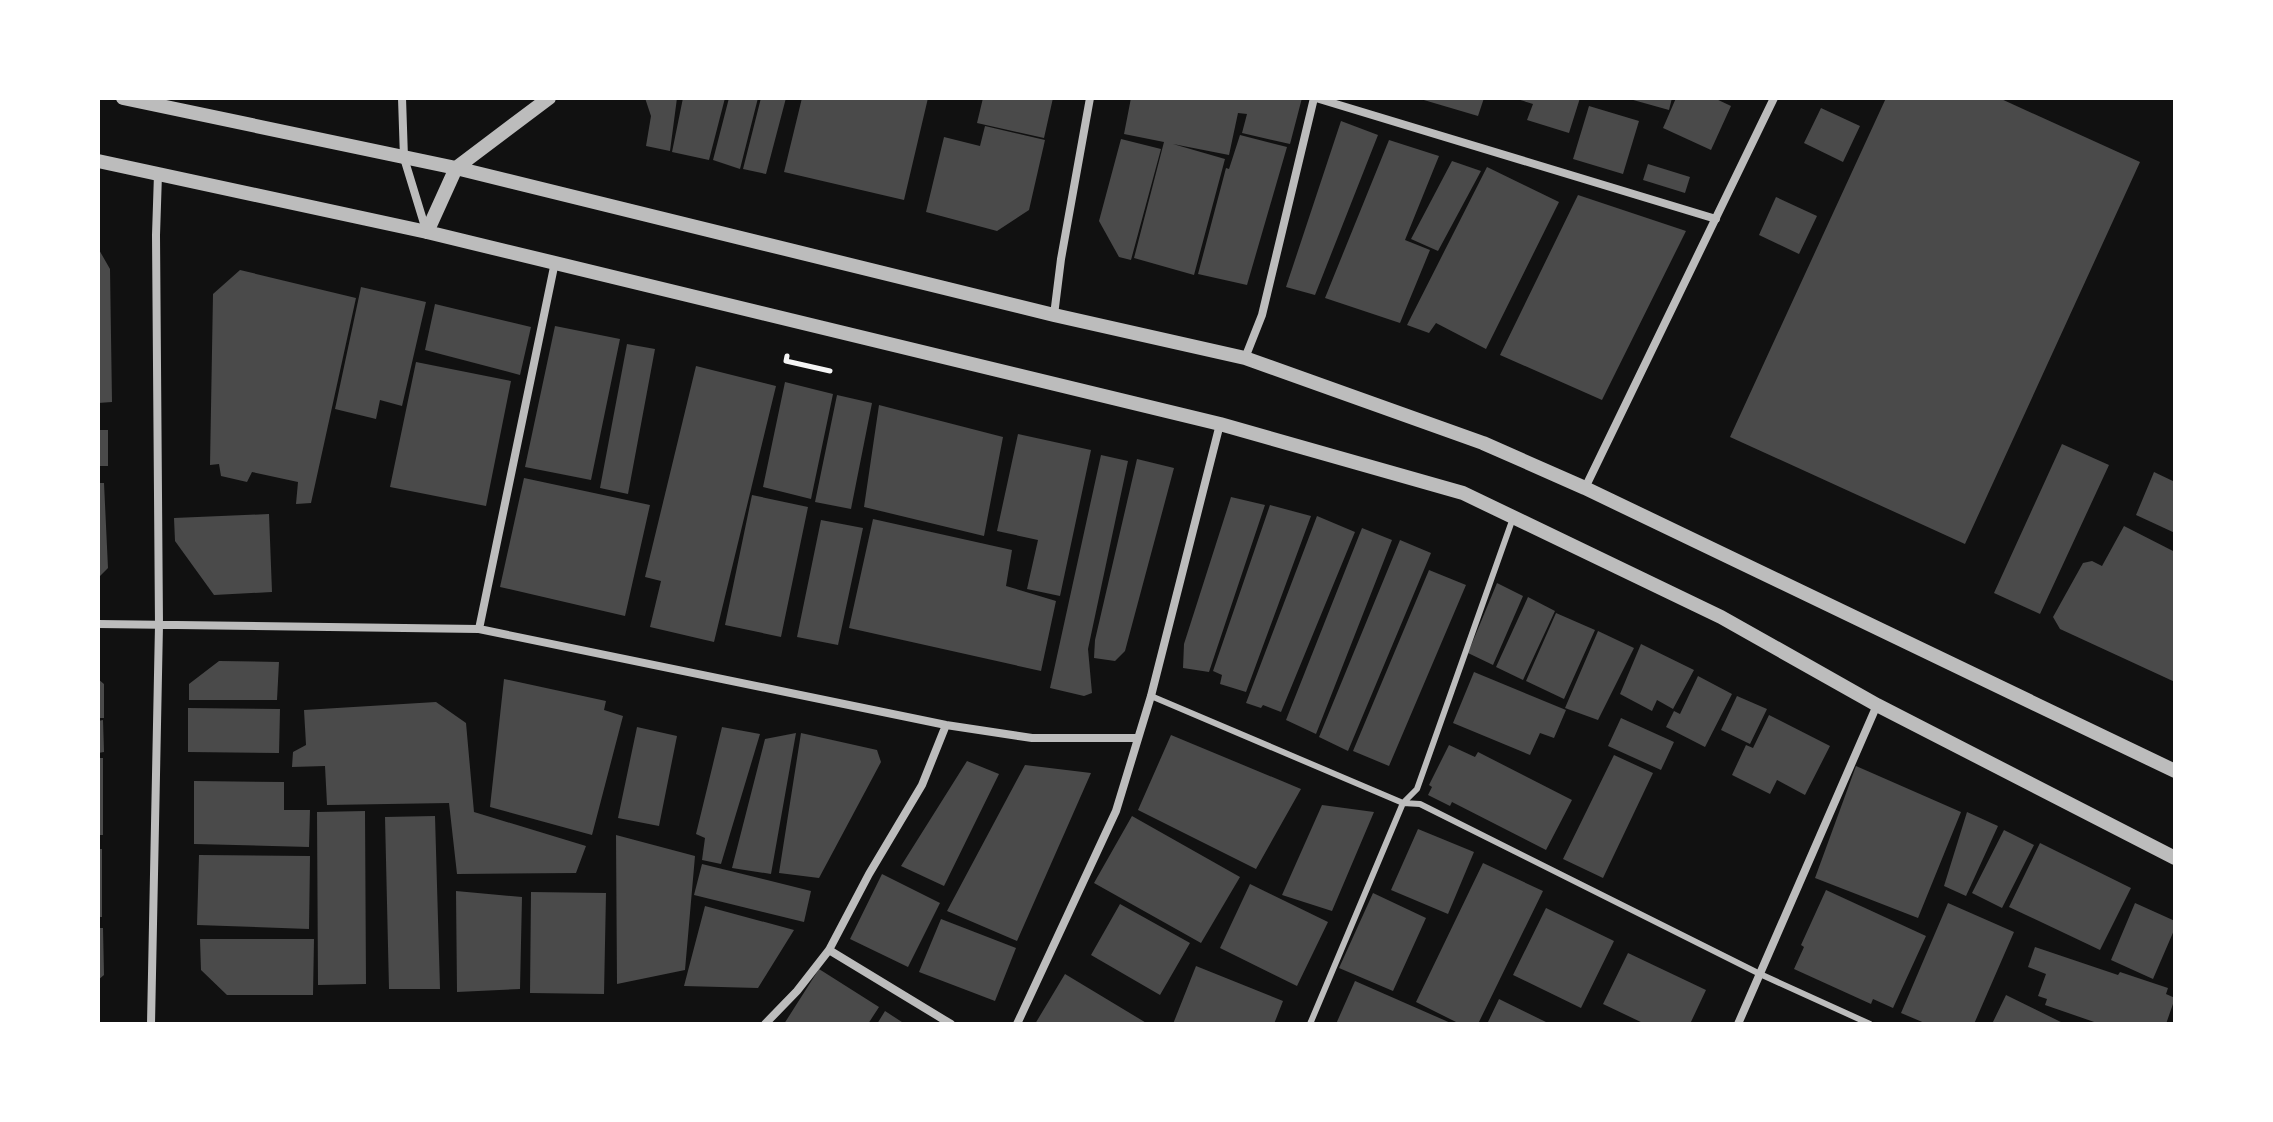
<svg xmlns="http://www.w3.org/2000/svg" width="2273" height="1122" font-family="'Asap Condensed',sans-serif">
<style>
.building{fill:#4a4a4a}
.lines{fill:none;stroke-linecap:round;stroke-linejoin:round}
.path{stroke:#f5f5f5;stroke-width:5}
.service{stroke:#bcbcbc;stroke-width:6}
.minor{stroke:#bcbcbc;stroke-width:8}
.tertiary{stroke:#bcbcbc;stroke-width:14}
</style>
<rect width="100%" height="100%" fill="#111"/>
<path class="building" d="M 645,98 L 677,98 L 670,151 L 646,146 L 651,116 Z
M 683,98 L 725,98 L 709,160 L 672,152 Z
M 729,98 L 758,98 L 740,169 L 713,160 Z
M 761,98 L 786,98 L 766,174 L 743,169 Z
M 802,98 L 928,98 L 904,200 L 784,172 Z
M 983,98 L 1053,98 L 1044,138 L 977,123 Z
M 1131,98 L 1302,98 L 1290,144 L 1242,133 L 1247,114 L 1238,113 L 1229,155 L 1173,144 L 1225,159 L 1194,275 L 1134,258 L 1164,142 L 1124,134 Z
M 1417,98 L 1484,98 L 1478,116 Z
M 1514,98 L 1580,98 L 1569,133 L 1527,120 L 1533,104 Z
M 1626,98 L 1672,98 L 1669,110 Z
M 1676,98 L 1714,98 L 1731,106 L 1711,150 L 1663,128 Z
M 1886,98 L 1999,98 L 2140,162 L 1965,544 L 1730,437 Z
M 1589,106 L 1639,121 L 1623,174 L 1573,159 Z
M 1821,108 L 1860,126 L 1843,162 L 1804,143 Z
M 1341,121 L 1378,135 L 1315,295 L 1286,287 Z
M 985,126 L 1045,140 L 1029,210 L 997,231 L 926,212 L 944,137 L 980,146 Z
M 1240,135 L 1287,147 L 1247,285 L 1198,274 L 1226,168 L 1229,169 Z
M 1121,139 L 1161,149 L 1131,260 L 1119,257 L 1099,221 Z
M 1389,140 L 1439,156 L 1405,240 L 1430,250 L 1400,323 L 1325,298 Z
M 1452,161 L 1481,171 L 1438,251 L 1411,239 Z
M 1648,164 L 1690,177 L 1685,193 L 1643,180 Z
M 1487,167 L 1559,202 L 1486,349 L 1436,323 L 1429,333 L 1407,325 Z
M 1578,195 L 1686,231 L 1602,400 L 1500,355 Z
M 1776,197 L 1817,216 L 1799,254 L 1759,235 Z
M 98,248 L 110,269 L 112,402 L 98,403 Z
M 240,270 L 356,298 L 311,503 L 296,504 L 298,482 L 252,472 L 247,482 L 221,476 L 219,464 L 210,465 L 213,294 Z
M 361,287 L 426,302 L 402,406 L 380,400 L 376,419 L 335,409 Z
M 435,304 L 531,327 L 520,375 L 425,350 Z
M 555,326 L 620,339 L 591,480 L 525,467 Z
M 627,344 L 655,349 L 628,494 L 600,488 Z
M 416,362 L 511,381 L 486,506 L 390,487 Z
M 696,366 L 776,386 L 714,642 L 650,627 L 661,581 L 645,577 Z
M 785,382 L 833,394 L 811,499 L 763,487 Z
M 837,395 L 872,403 L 851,509 L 815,502 Z
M 879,405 L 1003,437 L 984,536 L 864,507 Z
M 98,430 L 108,430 L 108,466 L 98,466 Z
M 1018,434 L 1091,450 L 1060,596 L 1027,589 L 1038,540 L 997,531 Z
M 2062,444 L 2109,465 L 2040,614 L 1994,593 Z
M 1101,455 L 1128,461 L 1088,649 L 1092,693 L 1084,696 L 1050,688 Z
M 1137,459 L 1174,468 L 1125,651 L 1115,661 L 1094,658 L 1095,640 Z
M 2154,472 L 2175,482 L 2175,533 L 2136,515 Z
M 524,478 L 650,505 L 625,616 L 500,587 Z
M 98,483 L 104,483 L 108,568 L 98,578 Z
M 752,495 L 808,507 L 781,637 L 725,625 Z
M 1231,497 L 1265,505 L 1209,672 L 1183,668 L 1184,644 Z
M 1270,505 L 1311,516 L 1246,692 L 1220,684 L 1222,675 L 1213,671 Z
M 269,514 L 272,592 L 214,595 L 175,541 L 174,518 Z
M 1317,516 L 1355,532 L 1281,712 L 1263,705 L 1261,708 L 1246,703 Z
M 873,519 L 1012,550 L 1006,586 L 1056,601 L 1041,671 L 849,628 Z
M 821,520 L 863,528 L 838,645 L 797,637 Z
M 2124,526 L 2175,552 L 2175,682 L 2060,629 L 2053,617 L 2083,563 L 2092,561 L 2102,566 Z
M 1362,528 L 1392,540 L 1316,734 L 1286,720 Z
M 1400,540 L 1431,553 L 1348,751 L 1319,737 Z
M 1429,570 L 1466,585 L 1389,766 L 1353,751 Z
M 1497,583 L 1523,596 L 1493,665 L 1468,653 Z
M 1528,597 L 1555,611 L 1523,680 L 1496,667 Z
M 1556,613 L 1595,630 L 1564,699 L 1526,681 Z
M 1598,631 L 1634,648 L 1598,720 L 1565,708 Z
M 1641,644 L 1694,670 L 1673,709 L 1657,700 L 1652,711 L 1620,694 Z
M 219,661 L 279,662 L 277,700 L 189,700 L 189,684 Z
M 1474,672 L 1566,710 L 1554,738 L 1540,733 L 1530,755 L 1453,723 Z
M 1698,676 L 1732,694 L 1705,747 L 1666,727 L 1674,711 L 1680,714 Z
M 98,679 L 104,684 L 104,718 L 98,718 Z
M 504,679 L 606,701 L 604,710 L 623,716 L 592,835 L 490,807 Z
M 1737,696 L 1767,709 L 1750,744 L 1721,730 Z
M 436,702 L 466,723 L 474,812 L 586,846 L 576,873 L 457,874 L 449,803 L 327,805 L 325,766 L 292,767 L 293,752 L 306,745 L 304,710 Z
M 188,708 L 280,709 L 279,753 L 188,752 Z
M 1769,715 L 1830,746 L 1805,795 L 1777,780 L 1770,794 L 1732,775 L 1746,745 L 1753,748 Z
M 1621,718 L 1674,742 L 1661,770 L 1608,746 Z
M 103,720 L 104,752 L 98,753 L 98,721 Z
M 637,727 L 677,736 L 659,826 L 618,818 Z
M 722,727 L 760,734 L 721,864 L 702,860 L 705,838 L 696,834 Z
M 796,733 L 771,874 L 732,868 L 765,739 Z
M 801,733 L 877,750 L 881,762 L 819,878 L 779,873 Z
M 1171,735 L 1301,789 L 1256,869 L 1138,810 Z
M 1449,745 L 1475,757 L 1478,752 L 1572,800 L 1546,850 L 1452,802 L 1450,806 L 1428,795 L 1432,787 L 1429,785 Z
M 1614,755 L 1653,773 L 1603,878 L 1563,859 Z
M 98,758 L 103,758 L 103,835 L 98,835 Z
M 967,761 L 999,774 L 944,886 L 901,866 Z
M 1025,765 L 1091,773 L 1017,941 L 947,911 Z
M 1856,766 L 1961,812 L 1918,918 L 1815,878 Z
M 194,781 L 284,782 L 284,810 L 310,810 L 309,847 L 194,844 Z
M 1322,805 L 1374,812 L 1332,911 L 1282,895 Z
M 365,811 L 366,984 L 318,985 L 317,812 Z
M 1967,812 L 1998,826 L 1966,896 L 1944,886 Z
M 435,816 L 440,989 L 389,989 L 385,817 Z
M 1132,816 L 1240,877 L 1201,943 L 1094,883 Z
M 1418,829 L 1474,852 L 1448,914 L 1391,890 Z
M 2004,830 L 2034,845 L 2002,908 L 1972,893 Z
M 616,835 L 695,856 L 685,970 L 617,984 Z
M 2040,843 L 2131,888 L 2100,950 L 2009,907 Z
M 98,849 L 102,849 L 102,917 L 98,917 Z
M 199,855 L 310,856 L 309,929 L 197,925 Z
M 1483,863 L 1543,891 L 1478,1024 L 1460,1024 L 1416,1002 Z
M 702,864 L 811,891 L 804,922 L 694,895 Z
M 882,874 L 940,903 L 908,967 L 850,939 Z
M 1250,884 L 1328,922 L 1297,986 L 1220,948 Z
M 1826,890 L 1926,936 L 1893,1008 L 1873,999 L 1871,1004 L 1794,969 L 1804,947 L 1801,945 Z
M 456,891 L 522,897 L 520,989 L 457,992 Z
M 531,892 L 606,893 L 604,994 L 530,993 Z
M 1373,893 L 1426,918 L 1393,991 L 1339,968 Z
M 1948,903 L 2014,932 L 1974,1024 L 1927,1024 L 1901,1013 Z
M 2135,903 L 2175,921 L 2175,928 L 2153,979 L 2111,960 Z
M 1120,904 L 1190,943 L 1160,995 L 1091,955 Z
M 705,906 L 794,930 L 758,988 L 684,986 Z
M 1546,908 L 1614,941 L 1581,1008 L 1513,975 Z
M 941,919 L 1016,948 L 995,1001 L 919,972 Z
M 98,928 L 103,928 L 104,975 L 98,980 Z
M 200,939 L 314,939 L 313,995 L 227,995 L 201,970 Z
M 2035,947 L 2118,975 L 2120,972 L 2168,988 L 2166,994 L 2175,998 L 2166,1024 L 2100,1024 L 2045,1005 L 2047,999 L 2038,996 L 2046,974 L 2028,967 Z
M 1628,953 L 1706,990 L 1690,1024 L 1645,1024 L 1603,1004 Z
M 1196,966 L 1283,1001 L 1274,1024 L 1173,1024 Z
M 819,969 L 879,1007 L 868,1024 L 784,1024 Z
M 1065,974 L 1148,1024 L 1035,1024 Z
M 1355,981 L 1453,1024 L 1336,1024 Z
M 2006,995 L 2065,1024 L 1992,1024 Z
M 1499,999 L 1550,1024 L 1487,1024 Z
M 885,1011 L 905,1024 L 877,1024 Z"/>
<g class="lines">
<path class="path" d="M 787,356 L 786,361 L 830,371"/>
<path class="service" d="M 1151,696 L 1403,803 L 1420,804 L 1760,974 L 1870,1024
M 1310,1024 L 1403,803 L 1417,789 L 1513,518"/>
<path class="minor" d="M 402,98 L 404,158 L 426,230
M 1316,98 L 1716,219
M 1054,315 L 1061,259 L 1090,98
M 1245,358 L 1262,315 L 1314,98
M 1585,488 L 1774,98
M 98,624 L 479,629 L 946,725 L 1032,738 L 1136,738
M 479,629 L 555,262
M 829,950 L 951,1024
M 151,1024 L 159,625 L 156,235 L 158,174
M 765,1024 L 797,991 L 829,950 L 869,874 L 922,785 L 946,725
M 1017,1024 L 1116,811 L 1151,696 L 1220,424
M 1738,1024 L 1877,705"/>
<path class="tertiary" d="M 123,98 L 456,168 L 1054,315 L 1245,358 L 1483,443 L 1585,488 L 2175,771
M 98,161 L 427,232 L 1220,424 L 1463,493 L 1721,617 L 1877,705 L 2175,858
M 427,232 L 456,168 L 549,98"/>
</g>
<rect width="2273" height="1122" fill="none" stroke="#ffffff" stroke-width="200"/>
</svg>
